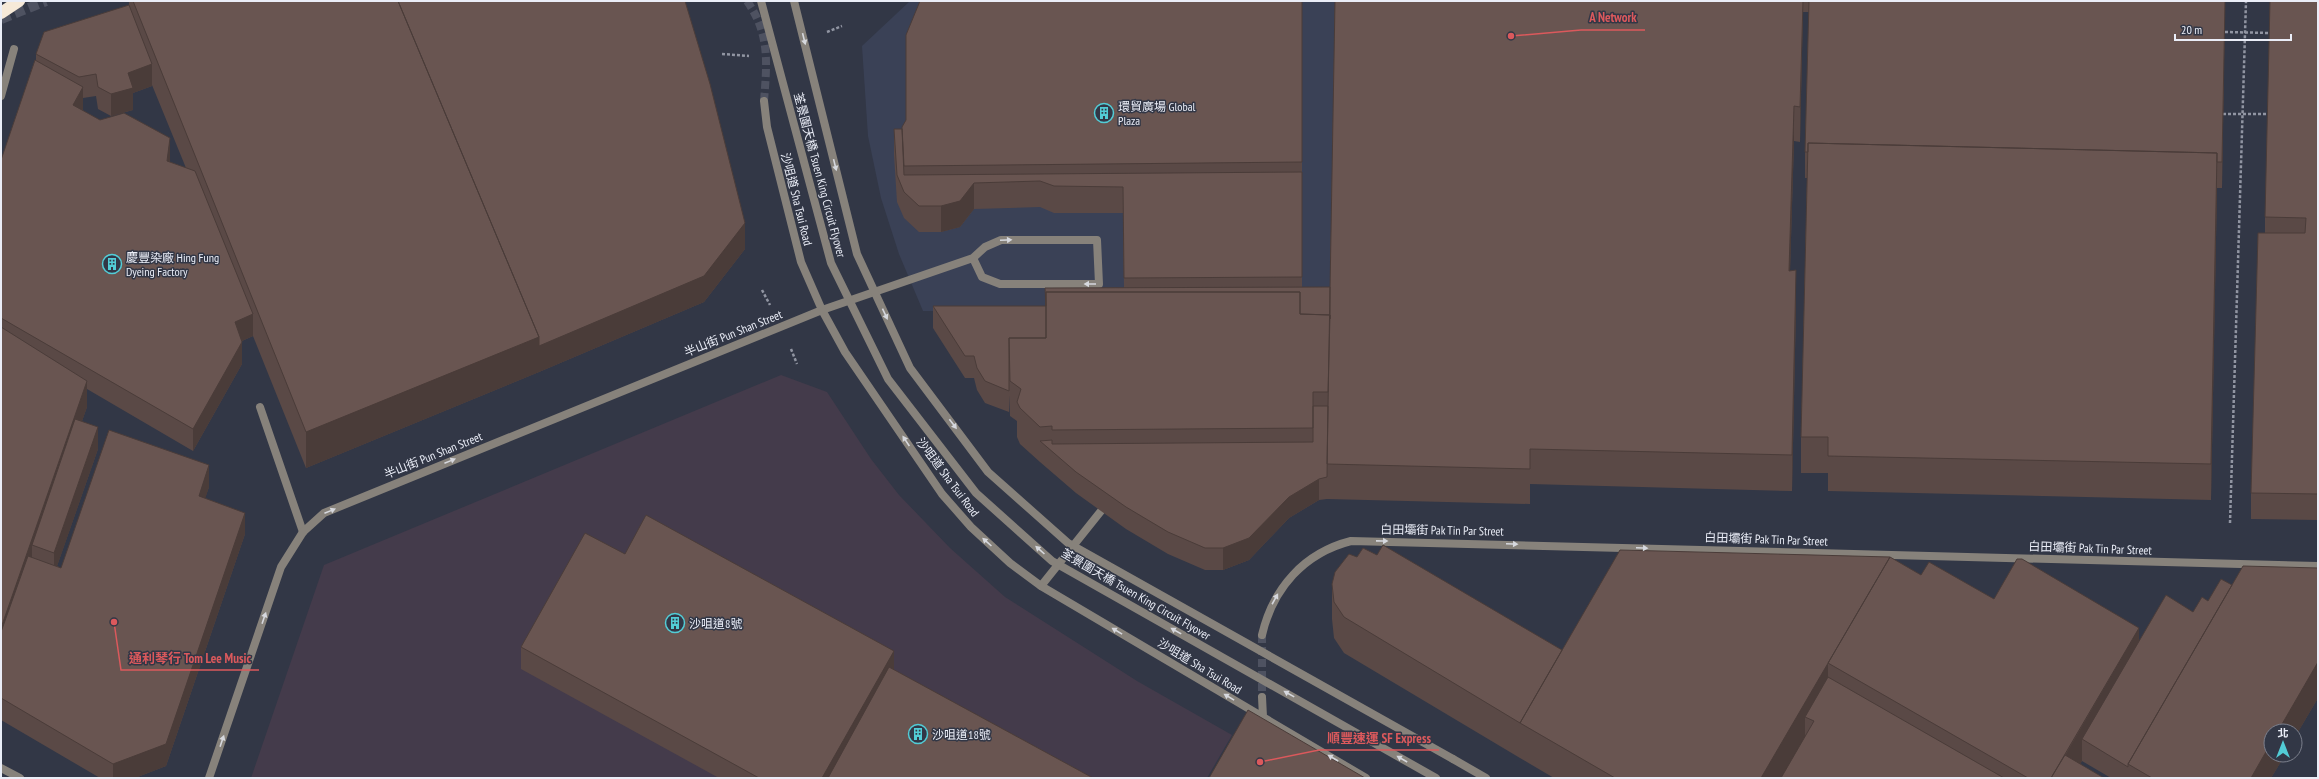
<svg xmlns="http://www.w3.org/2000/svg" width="2319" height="779" font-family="'PT Sans Narrow','Noto Sans TC',sans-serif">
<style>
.built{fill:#3a4156}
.industrial{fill:#443b4b}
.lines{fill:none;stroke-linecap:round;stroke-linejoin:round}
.minor-tunnel{stroke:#4e5261;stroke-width:8;stroke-dasharray:8 4;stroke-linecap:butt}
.primary-tunnel{stroke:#4e5261;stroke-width:10;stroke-dasharray:10 5;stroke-linecap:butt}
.path{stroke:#9195a2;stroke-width:2.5;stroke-dasharray:3 2;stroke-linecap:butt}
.service{stroke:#87827b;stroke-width:8}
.minor{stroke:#87827b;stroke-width:8}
.tertiary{stroke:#87827b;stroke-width:8}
.motorway{stroke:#f6e9d8;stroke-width:12}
.path-bridge{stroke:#9195a2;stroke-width:2.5;stroke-dasharray:3 2;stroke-linecap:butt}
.tertiary-bridge{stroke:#87827b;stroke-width:8}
.wall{fill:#5a4946;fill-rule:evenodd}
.shaded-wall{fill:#4a3c39}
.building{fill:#695551;stroke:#4a3c39}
.oneway{fill:#d6d8de}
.labels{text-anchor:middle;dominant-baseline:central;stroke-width:3;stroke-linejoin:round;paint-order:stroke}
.poi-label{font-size:12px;fill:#eaedf7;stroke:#323746;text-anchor:start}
.street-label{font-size:12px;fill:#eaedf7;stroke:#323746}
.leader{fill:none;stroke:#db595c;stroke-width:1.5}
.callout-dot{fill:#db595c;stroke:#323746;stroke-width:1.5}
.callout-label{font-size:13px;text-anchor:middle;font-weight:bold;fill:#db595c;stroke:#323746;stroke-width:3;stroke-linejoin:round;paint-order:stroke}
</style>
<rect width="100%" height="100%" fill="#323746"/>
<path class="built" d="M 910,1 L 1335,1 L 1331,309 L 923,311 L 899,254 L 881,198 L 868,136 L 862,46 Z"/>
<path class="industrial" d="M 781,375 L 827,392 L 871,459 L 899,495 L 950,548 L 1005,597 L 1137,681 L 1232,735 L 1207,778 L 251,778 L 324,565 Z"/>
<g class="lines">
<path class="minor-tunnel" d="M 747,1 C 770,34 767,62 764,101
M 1262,635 L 1262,697"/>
<path class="primary-tunnel" d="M 1,19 L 46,1"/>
<path class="path" d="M 827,32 L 842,26
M 722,54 L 749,56
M 762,290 L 770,305
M 791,349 L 797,364
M 2230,523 L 2246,1"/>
<path class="service" d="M 1,96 L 14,49
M 822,310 L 973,258 L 985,247 L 1001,240 L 1097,240 L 1099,284 L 1000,284 L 982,277 L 973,258
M 260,407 L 303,532
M 1041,586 L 1101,511"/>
<path class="minor" d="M 764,101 L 767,127 L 801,262 L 822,310 L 845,352 L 942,494 L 971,527 L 1010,563 L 1041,586 L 1366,778
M 1262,635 C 1273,588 1304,553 1351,541 L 2318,566
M 1262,697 L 1263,717
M 1,768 L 20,778
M 209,778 L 281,567 L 303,532 L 324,513 L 822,310"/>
<path class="tertiary" d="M 1453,759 L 1486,778"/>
<path class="motorway" d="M 1,13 L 19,1"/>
<path class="path-bridge" d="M 2225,32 L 2270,33
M 2223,114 L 2268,114"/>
<path class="tertiary-bridge" d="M 761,1 L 831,263 L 888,379 L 976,493 L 1052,561 L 1436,778
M 794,1 L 857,254 L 910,368 L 988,472 L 1068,543 L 1453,759"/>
</g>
<path class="wall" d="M 129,1 L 685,1 L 745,249 L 704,302 L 539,372 L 306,468 L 253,336 L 242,341 L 242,364 L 193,451 L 87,389 L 87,407 L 82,421 L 98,449 L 57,566 L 61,568 L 209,487 L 205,498 L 245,534 L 166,766 L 135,778 L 100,778 L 1,720 L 1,160 L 36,62 L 36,54 L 129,5 ZM 152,85 L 186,168 L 170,162 L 170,159 L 82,111 L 83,109 L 83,98 L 96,96 L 98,109 L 111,116 L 133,110 L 133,93 L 152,86 Z
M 1302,1 L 1302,287 L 1330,287 L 1335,1 L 2225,1 L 2222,188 L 2217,188 L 2211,500 L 1828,491 L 1828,473 L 1801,473 L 1801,437 L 1807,178 L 1805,178 L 1805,152 L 1809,12 L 1803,12 L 1803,8 L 1800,142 L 1794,141 L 1790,271 L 1796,306 L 1792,491 L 1530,484 L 1530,504 L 1327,499 L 1319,500 L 1289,518 L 1249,560 L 1223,570 L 1205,570 L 1168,554 L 1126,529 L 1076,493 L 1040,462 L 1020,444 L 1017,437 L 1017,421 L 1010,416 L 1009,395 L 1009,412 L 985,403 L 977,390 L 974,378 L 965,378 L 933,328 L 933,306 L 1045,306 L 1045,288 L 1124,288 L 1123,213 L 1054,213 L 1040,207 L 974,209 L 960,227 L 941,232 L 919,232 L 904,218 L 897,202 L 894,155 L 894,129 L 902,129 Z
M 2318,1 L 2318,520 L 2251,519 L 2251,493 L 2265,233 L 2265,217 Z
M 625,554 L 894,670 L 1093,778 L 719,778 L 521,669 L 521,647 Z
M 1377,555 L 1562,650 L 1921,575 L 1994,599 L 2139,641 L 2193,612 L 2208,601 L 2232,585 L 2318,568 L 2318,698 L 2295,737 L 2271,755 L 2285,755 L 2271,778 L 2111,778 L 2082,761 L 2080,764 L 2104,778 L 1554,778 L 1520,758 L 1344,653 L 1334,638 L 1332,619 L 1332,584 L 1357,557 Z"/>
<path class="shaded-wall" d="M 1803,1 L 1800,142 L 1800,107 Z
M 2225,1 L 2222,188 L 2222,162 Z
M 152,64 L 152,86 L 133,93 L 133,110 L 111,116 L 111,94 L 128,73 Z
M 83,87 L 83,109 L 73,127 L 73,105 Z
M 1794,106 L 1794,141 L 1789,306 L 1789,271 Z
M 170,138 L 170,159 L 167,183 L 167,161 Z
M 2217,153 L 2217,188 L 2211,500 L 2211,464 Z
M 974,183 L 974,209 L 960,227 L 941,232 L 941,206 Z
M 745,223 L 745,249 L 704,302 L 539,372 L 306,468 L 306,432 Z
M 1796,270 L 1796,306 L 1792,491 L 1792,455 Z
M 253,314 L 253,336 L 235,344 L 235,322 Z
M 242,342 L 242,364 L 193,451 L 193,429 Z
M 87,381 L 87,407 L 38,547 L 32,545 L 32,566 L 1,654 L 1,628 Z
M 98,427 L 98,449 L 54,575 L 54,553 Z
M 209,465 L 209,487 L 199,518 L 199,496 Z
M 1319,479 L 1319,500 L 1289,518 L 1249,560 L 1223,570 L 1223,548 L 1289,497 Z
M 245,513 L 245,534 L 166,766 L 135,778 L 113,778 L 113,764 Z
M 2139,628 L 2139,663 L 2082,739 L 2082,761 L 2072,778 L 2052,778 Z
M 894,651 L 894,672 L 835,778 L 822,778 Z
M 2318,662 L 2318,698 L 2295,737 L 2295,731 L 2278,731 Z
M 1828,663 L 1828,699 L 1814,721 L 1805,717 L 1805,738 L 1782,778 L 1761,778 Z
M 2271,743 L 2271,755 L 2285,755 L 2271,778 L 2251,778 Z"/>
<path class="building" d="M 133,1 L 398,1 L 539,337 L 306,432 Z
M 398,1 L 685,1 L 710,84 L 745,223 L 704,276 L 539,346 L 539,337 Z
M 920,1 L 1302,1 L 1302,162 L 904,166 L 902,127 L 906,120 L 906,35 Z
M 1335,1 L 1803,1 L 1800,107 L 1794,106 L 1789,271 L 1796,270 L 1792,455 L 1530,449 L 1530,469 L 1327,464 Z
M 1809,1 L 2225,1 L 2222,162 L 2217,162 L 2217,153 L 1808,143 L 1808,152 L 1805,152 Z
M 2270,1 L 2318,1 L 2318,494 L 2251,493 L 2258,233 L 2305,233 L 2306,218 L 2265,217 Z
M 129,5 L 152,64 L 128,73 L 133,88 L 111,94 L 98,87 L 96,74 L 79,77 L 36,54 L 44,32 Z
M 35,60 L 83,87 L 73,105 L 100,120 L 124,113 L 170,138 L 167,161 L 195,171 L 253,314 L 235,322 L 242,342 L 193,429 L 1,318 L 1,160 Z
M 894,129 L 902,129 L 904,175 L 1302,172 L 1302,277 L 1124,278 L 1123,187 L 1054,186 L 1040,181 L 974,183 L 960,201 L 941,206 L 919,206 L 904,192 L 897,175 Z
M 1808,143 L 2217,153 L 2211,464 L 1828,456 L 1828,437 L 1801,437 Z
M 1330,287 L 1330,319 L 1330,315 L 1300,314 L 1300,292 L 1046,292 L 1046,306 L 1045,288 Z
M 1046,292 L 1300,292 L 1300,314 L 1330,315 L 1328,392 L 1313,392 L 1313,428 L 1052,430 L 1052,426 L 1040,427 L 1020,408 L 1017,402 L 1021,389 L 1010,381 L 1009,338 L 1046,338 Z
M 933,306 L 1046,306 L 1046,338 L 1009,338 L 1009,391 L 985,381 L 977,368 L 974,356 L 965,356 Z
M 1,327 L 87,381 L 1,628 Z
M 1313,406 L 1328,406 L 1327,477 L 1319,479 L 1289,497 L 1249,538 L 1223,548 L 1205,548 L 1168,532 L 1126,507 L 1076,472 L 1040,441 L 1052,440 L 1052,444 L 1313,442 Z
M 75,419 L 98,427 L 54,553 L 32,545 Z
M 109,430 L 209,465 L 199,496 L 245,513 L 166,744 L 113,764 L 1,698 L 1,632 L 28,556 L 61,568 Z
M 646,515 L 894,651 L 822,778 L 759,778 L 521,647 L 585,533 L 625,554 Z
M 1383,545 L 1562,650 L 1520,723 L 1344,617 L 1334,602 L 1332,584 L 1335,572 L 1349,554 L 1357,557 L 1363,548 L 1377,555 Z
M 1620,550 L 1890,557 L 1761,778 L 1615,778 L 1520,723 Z
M 1890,557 L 1921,575 L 1929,562 L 1994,599 L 2017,559 L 2022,559 L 2139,628 L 2051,778 L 2028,778 L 1828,663 Z
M 2243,566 L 2318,568 L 2318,662 L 2278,731 L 2271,731 L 2271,743 L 2251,778 L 2152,778 L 2128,764 Z
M 2221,579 L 2232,585 L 2128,764 L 2128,767 L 2082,739 L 2166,595 L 2193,612 L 2202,597 L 2208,601 Z
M 889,667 L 1093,778 L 828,778 Z
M 1828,677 L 2004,778 L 1781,778 L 1814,721 L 1805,717 Z
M 1248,710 L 1365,778 L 1209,778 Z
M 2065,755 L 2104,778 L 2051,778 Z"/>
<defs><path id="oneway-solid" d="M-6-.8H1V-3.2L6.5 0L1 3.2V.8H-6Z"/></defs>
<g class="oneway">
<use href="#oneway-solid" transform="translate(804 39) rotate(76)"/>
<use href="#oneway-solid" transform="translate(835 165) rotate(76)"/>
<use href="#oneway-solid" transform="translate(1006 240) rotate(-3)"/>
<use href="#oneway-solid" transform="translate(1090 284) rotate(180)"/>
<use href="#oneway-solid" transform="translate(885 314) rotate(65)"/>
<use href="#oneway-solid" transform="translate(953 424) rotate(53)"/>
<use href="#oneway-solid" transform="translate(906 441) rotate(-124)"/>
<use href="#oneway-solid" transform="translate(450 461) rotate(-22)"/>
<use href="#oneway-solid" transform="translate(330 511) rotate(-22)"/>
<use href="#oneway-solid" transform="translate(1382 541) rotate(1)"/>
<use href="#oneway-solid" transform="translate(987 542) rotate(-138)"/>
<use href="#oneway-solid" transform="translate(1512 544) rotate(2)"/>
<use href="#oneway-solid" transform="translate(1642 548) rotate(2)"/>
<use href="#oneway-solid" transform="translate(1040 550) rotate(-138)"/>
<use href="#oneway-solid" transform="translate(1275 599) rotate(-61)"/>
<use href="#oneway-solid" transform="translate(264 618) rotate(-71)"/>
<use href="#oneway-solid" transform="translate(1117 631) rotate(-149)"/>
<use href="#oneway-solid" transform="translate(1176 631) rotate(-151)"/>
<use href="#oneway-solid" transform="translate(1289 694) rotate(-151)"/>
<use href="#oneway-solid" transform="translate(1229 697) rotate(-149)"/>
<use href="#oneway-solid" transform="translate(222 741) rotate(-71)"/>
<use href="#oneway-solid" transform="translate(1333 758) rotate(-150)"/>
<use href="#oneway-solid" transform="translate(1402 759) rotate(-150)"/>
</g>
<defs>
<g id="building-ring" transform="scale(1)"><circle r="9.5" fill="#323746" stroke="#52ccd6" stroke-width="1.5"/><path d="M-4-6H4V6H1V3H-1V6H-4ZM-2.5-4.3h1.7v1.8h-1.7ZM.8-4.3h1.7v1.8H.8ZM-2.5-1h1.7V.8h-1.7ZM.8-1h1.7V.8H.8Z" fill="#52ccd6"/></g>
</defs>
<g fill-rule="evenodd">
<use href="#building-ring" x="1104" y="113"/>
<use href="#building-ring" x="112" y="264"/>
<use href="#building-ring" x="675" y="623"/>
<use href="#building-ring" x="918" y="734"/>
</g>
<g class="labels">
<g class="poi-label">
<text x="1118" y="106">環貿廣場 Global<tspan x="1118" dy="14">Plaza</tspan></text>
<text x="126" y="257">慶豐染廠 Hing Fung<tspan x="126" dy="14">Dyeing Factory</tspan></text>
<text x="689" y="623">沙咀道8號</text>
<text x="932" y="734">沙咀道18號</text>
</g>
<g class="street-label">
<text transform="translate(820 175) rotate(75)">荃景圍天橋 Tsuen King Circuit Flyover</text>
<text transform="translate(797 199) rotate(76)">沙咀道 Sha Tsui Road</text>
<text transform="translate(733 333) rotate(-22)">半山街 Pun Shan Street</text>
<text transform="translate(433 455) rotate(-22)">半山街 Pun Shan Street</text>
<text transform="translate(948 477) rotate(53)">沙咀道 Sha Tsui Road</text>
<text transform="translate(1442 530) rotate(1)">白田壩街 Pak Tin Par Street</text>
<text transform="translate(1766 539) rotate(2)">白田壩街 Pak Tin Par Street</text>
<text transform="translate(2090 548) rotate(2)">白田壩街 Pak Tin Par Street</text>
<text transform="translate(1136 594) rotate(30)">荃景圍天橋 Tsuen King Circuit Flyover</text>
<text transform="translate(1200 666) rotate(31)">沙咀道 Sha Tsui Road</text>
</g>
</g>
<path class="leader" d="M1511 36L1581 30H1645M114 622L121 670H259M1260 762L1319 750H1439"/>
<g class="callout-dot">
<circle cx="1511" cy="36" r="4"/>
<circle cx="114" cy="622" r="4"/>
<circle cx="1260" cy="762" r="4"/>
</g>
<g class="callout-label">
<text x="1613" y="22">A Network</text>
<text x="190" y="663">通利琴行 Tom Lee Music</text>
<text x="1379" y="743">順豐速運 SF Express</text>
</g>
<rect width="2319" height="779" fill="none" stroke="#eaedf7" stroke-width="4"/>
<g transform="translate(2283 743)"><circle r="19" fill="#323746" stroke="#7c808d"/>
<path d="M0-3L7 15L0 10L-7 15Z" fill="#52ccd6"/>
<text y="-6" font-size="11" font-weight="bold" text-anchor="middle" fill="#eaedf7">北</text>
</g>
<path d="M2175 34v6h116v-6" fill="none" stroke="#eaedf7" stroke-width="2"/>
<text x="2181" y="34" font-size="12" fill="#eaedf7" stroke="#323746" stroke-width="3" paint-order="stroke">20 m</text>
</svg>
